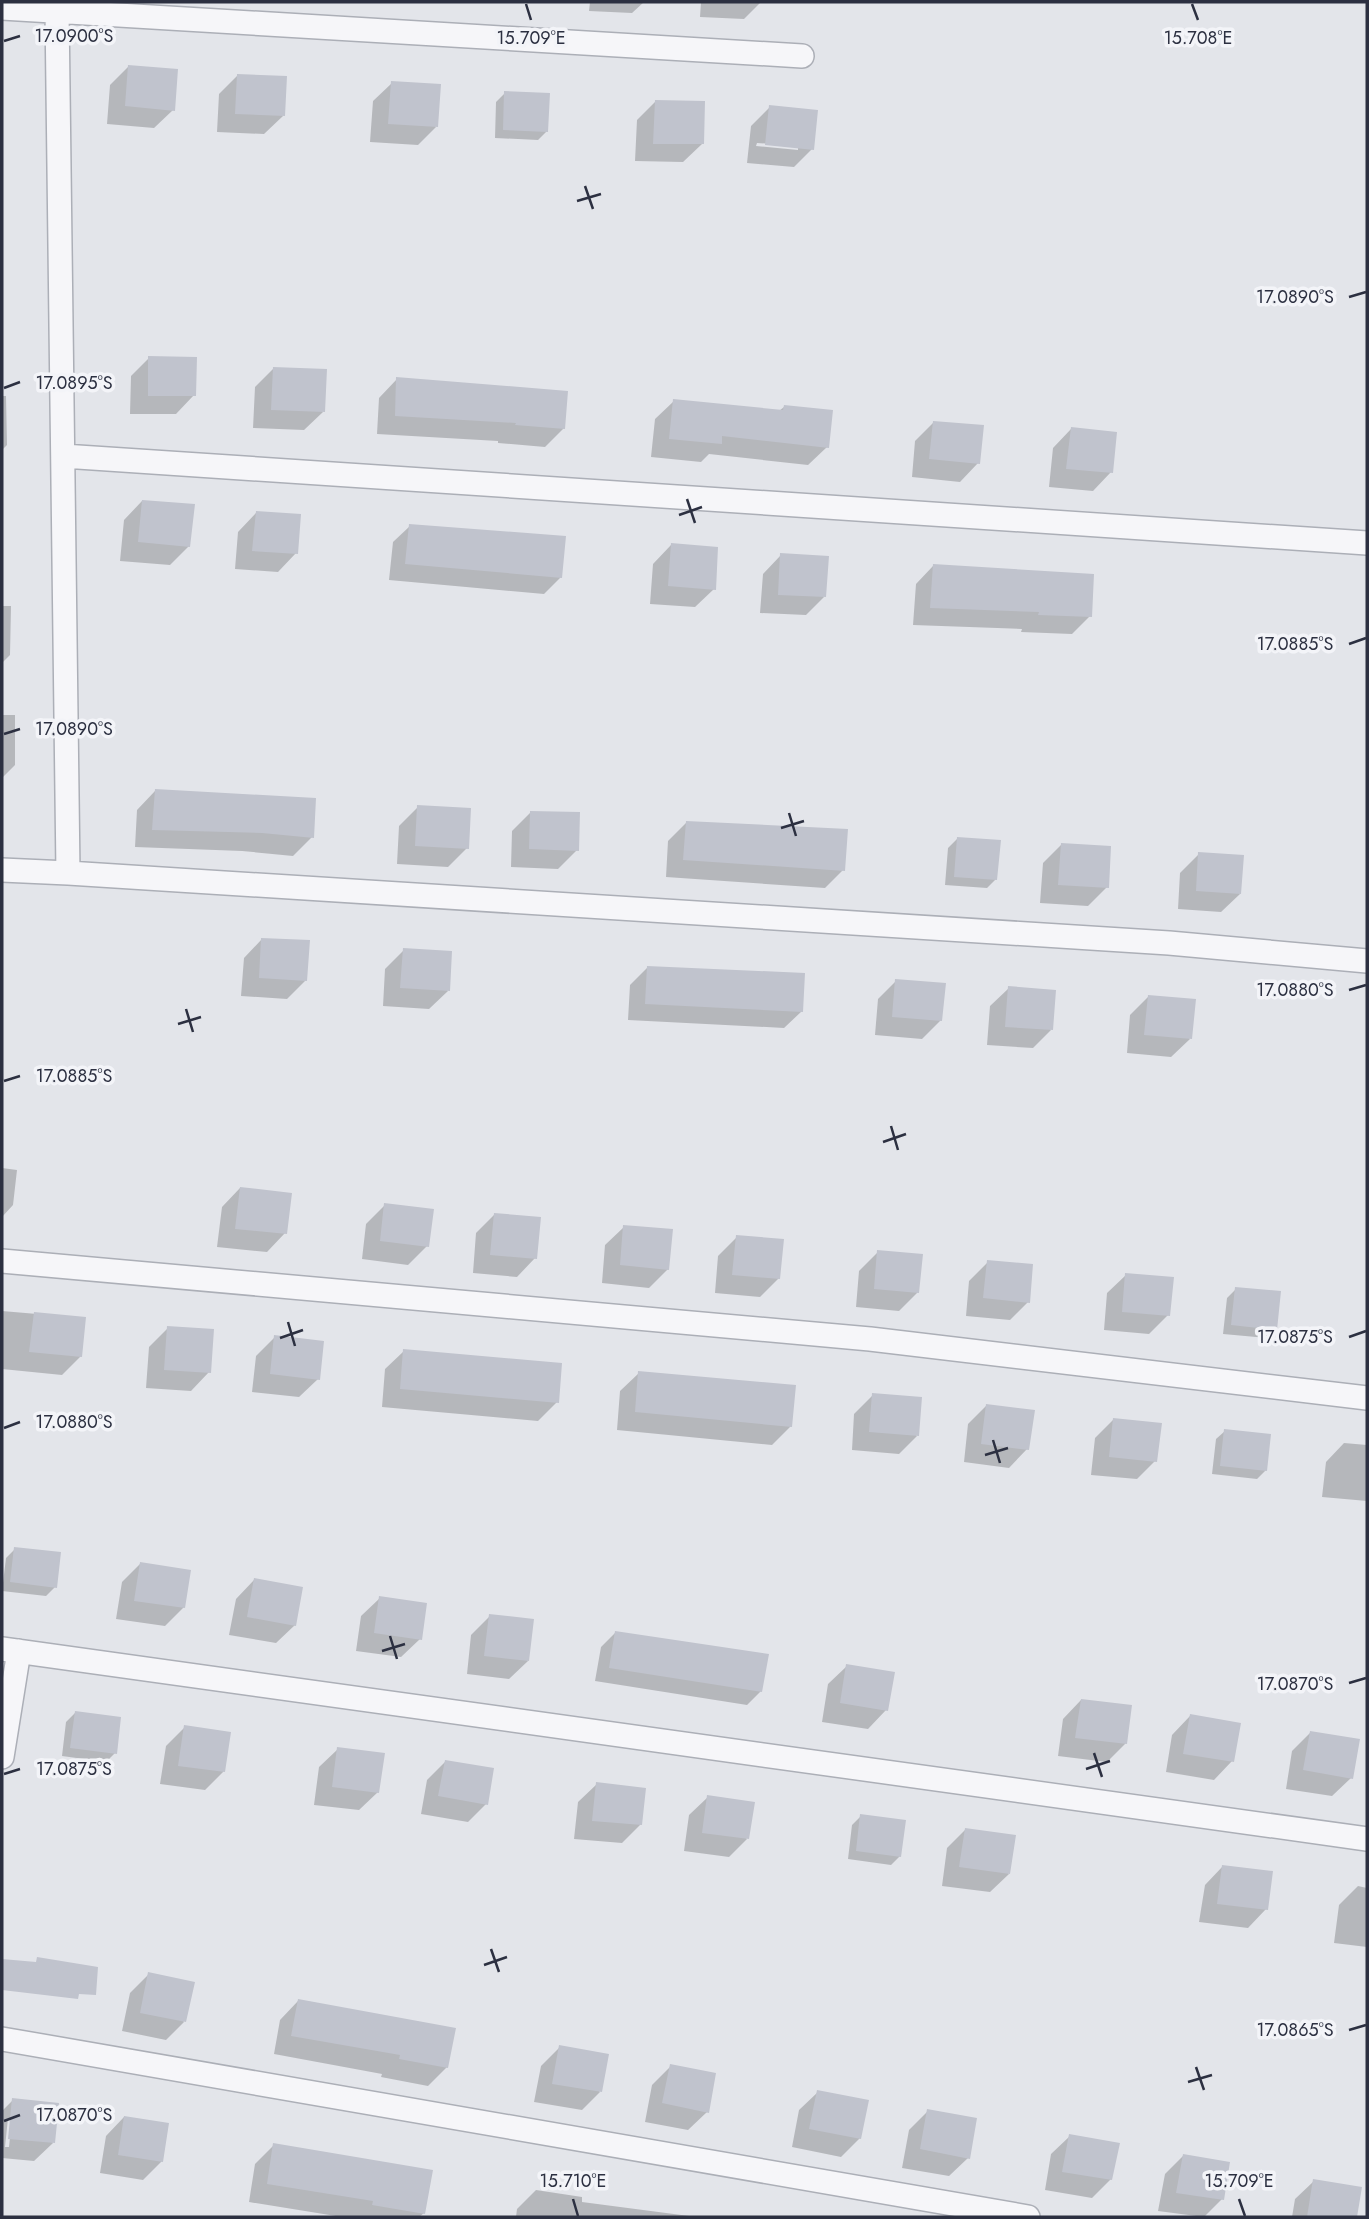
<svg xmlns="http://www.w3.org/2000/svg" width="1369" height="2219" font-family="Jost,sans-serif">
<style>
.shadow{fill:#0003;fill-rule:evenodd}
.building{fill:#c0c3cd}
.lines{fill:none;stroke-linecap:round;stroke-linejoin:round}
.service-casing{stroke:#acafb7;stroke-width:26}
.service{stroke:#f6f6f9;stroke-width:23}
.ticks{fill:none;stroke:#2c3041;stroke-width:2.5}
.ticks-label{font-size:18px;text-anchor:middle;fill:#2c3041;stroke:#f3f4f8;stroke-width:7;stroke-linejoin:round;paint-order:stroke}
</style>
<rect width="100%" height="100%" fill="#e3e5ea"/>
<path class="shadow" d="M 590,2 L 644,2 L 632,13 L 589,11 Z
M 701,2 L 761,2 L 744,19 L 700,17 Z
M 129,66 L 173,110 L 154,128 L 107,124 L 110,85 Z
M 238,75 L 283,116 L 264,134 L 217,132 L 219,94 Z
M 392,83 L 436,127 L 418,145 L 370,142 L 373,101 Z
M 505,93 L 547,131 L 538,140 L 495,138 L 496,102 Z
M 655,102 L 702,144 L 683,162 L 635,161 L 637,120 Z
M 770,107 L 812,149 L 794,167 L 747,163 L 751,126 ZM 757,143 L 798,146 L 798,150 L 756,146 Z
M 149,358 L 194,395 L 176,414 L 130,414 L 131,376 Z
M 273,369 L 323,412 L 304,430 L 253,428 L 255,387 Z
M 397,379 L 564,428 L 545,447 L 498,443 L 498,441 L 377,434 L 379,398 Z
M 2,396 L 6,396 L 7,445 L 2,450 Z
M 674,401 L 779,411 L 784,407 L 827,447 L 808,465 L 709,454 L 701,462 L 651,457 L 655,419 Z
M 934,422 L 978,463 L 960,482 L 912,477 L 915,441 Z
M 1071,429 L 1111,472 L 1093,491 L 1049,487 L 1053,448 Z
M 142,501 L 189,546 L 170,565 L 120,561 L 124,520 Z
M 256,513 L 296,553 L 278,572 L 235,569 L 238,532 Z
M 410,526 L 561,577 L 544,594 L 389,580 L 393,542 Z
M 671,545 L 714,589 L 695,607 L 650,604 L 653,564 Z
M 781,555 L 824,597 L 806,615 L 760,613 L 763,574 Z
M 933,566 L 1090,616 L 1072,634 L 1021,632 L 1022,629 L 913,625 L 916,584 Z
M 2,606 L 11,606 L 10,655 L 2,663 Z
M 2,715 L 15,715 L 15,765 L 2,778 Z
M 155,791 L 312,837 L 293,856 L 242,851 L 135,847 L 137,810 Z
M 418,807 L 467,848 L 448,867 L 397,864 L 399,826 Z
M 531,812 L 577,850 L 558,869 L 511,867 L 512,831 Z
M 686,823 L 843,870 L 825,888 L 666,877 L 668,841 Z
M 957,839 L 996,879 L 987,888 L 945,885 L 948,848 Z
M 1062,844 L 1107,887 L 1088,906 L 1040,903 L 1043,863 Z
M 1199,854 L 1240,894 L 1221,912 L 1178,909 L 1180,873 Z
M 262,939 L 306,980 L 287,999 L 241,996 L 244,958 Z
M 404,950 L 448,991 L 429,1009 L 383,1006 L 385,969 Z
M 647,968 L 802,1011 L 784,1028 L 628,1020 L 630,985 Z
M 896,981 L 941,1020 L 922,1039 L 875,1035 L 878,999 Z
M 1009,988 L 1051,1030 L 1033,1048 L 987,1045 L 990,1006 Z
M 1148,997 L 1190,1039 L 1171,1057 L 1127,1053 L 1130,1015 Z
M 2,1168 L 17,1170 L 13,1205 L 2,1217 Z
M 240,1188 L 285,1233 L 267,1252 L 217,1247 L 222,1207 Z
M 385,1205 L 427,1246 L 408,1265 L 362,1259 L 366,1224 Z
M 495,1214 L 535,1258 L 517,1277 L 473,1273 L 476,1233 Z
M 624,1227 L 668,1269 L 649,1288 L 602,1283 L 605,1245 Z
M 737,1237 L 779,1278 L 760,1297 L 715,1293 L 718,1256 Z
M 878,1252 L 918,1292 L 899,1311 L 856,1307 L 859,1271 Z
M 988,1262 L 1028,1302 L 1010,1320 L 966,1316 L 969,1281 Z
M 1126,1275 L 1168,1315 L 1149,1334 L 1104,1330 L 1107,1293 Z
M 1236,1289 L 1276,1329 L 1267,1338 L 1223,1334 L 1227,1298 Z
M 2,1311 L 84,1318 L 81,1356 L 62,1375 L 2,1369 Z
M 168,1328 L 209,1372 L 191,1391 L 146,1388 L 149,1347 Z
M 275,1337 L 318,1379 L 299,1397 L 252,1392 L 256,1356 Z
M 404,1351 L 557,1402 L 538,1421 L 382,1407 L 385,1369 Z
M 639,1373 L 791,1426 L 772,1445 L 617,1430 L 620,1391 Z
M 873,1395 L 917,1436 L 899,1454 L 852,1450 L 854,1414 Z
M 987,1405 L 1027,1449 L 1009,1468 L 964,1462 L 968,1424 Z
M 1113,1420 L 1155,1461 L 1137,1479 L 1091,1475 L 1095,1438 Z
M 1225,1431 L 1266,1470 L 1257,1479 L 1212,1474 L 1216,1439 Z
M 1344,1443 L 1367,1445 L 1367,1501 L 1322,1497 L 1326,1462 Z
M 15,1549 L 55,1587 L 46,1596 L 2,1591 L 6,1558 Z
M 140,1564 L 184,1607 L 165,1626 L 116,1619 L 122,1582 Z
M 254,1580 L 295,1625 L 276,1643 L 229,1635 L 236,1599 Z
M 380,1598 L 420,1639 L 401,1657 L 356,1651 L 361,1616 Z
M 490,1616 L 528,1661 L 509,1679 L 467,1674 L 471,1635 Z
M 615,1633 L 761,1691 L 747,1705 L 595,1681 L 601,1647 Z
M 847,1666 L 886,1710 L 868,1729 L 822,1722 L 828,1684 Z
M 1081,1700 L 1126,1743 L 1107,1762 L 1058,1756 L 1063,1719 Z
M 75,1713 L 115,1753 L 106,1762 L 62,1756 L 66,1722 Z
M 1190,1716 L 1232,1761 L 1214,1780 L 1166,1772 L 1172,1735 Z
M 185,1727 L 224,1771 L 205,1790 L 160,1784 L 166,1746 Z
M 1311,1732 L 1351,1778 L 1332,1796 L 1286,1789 L 1292,1751 Z
M 338,1749 L 378,1792 L 359,1810 L 314,1805 L 319,1767 Z
M 445,1762 L 486,1804 L 468,1822 L 421,1814 L 427,1780 Z
M 597,1784 L 641,1824 L 622,1843 L 574,1839 L 578,1802 Z
M 708,1797 L 747,1839 L 729,1857 L 684,1851 L 689,1815 Z
M 861,1816 L 900,1856 L 891,1865 L 848,1859 L 852,1825 Z
M 966,1829 L 1009,1874 L 990,1892 L 942,1886 L 947,1848 Z
M 1223,1866 L 1266,1909 L 1248,1928 L 1199,1922 L 1205,1885 Z
M 1358,1886 L 1367,1888 L 1367,1947 L 1334,1943 L 1339,1905 Z
M 149,1974 L 184,2022 L 166,2040 L 122,2031 L 130,1993 Z
M 298,2001 L 447,2067 L 428,2086 L 381,2077 L 382,2074 L 274,2054 L 280,2020 Z
M 560,2047 L 600,2092 L 582,2110 L 534,2102 L 541,2066 Z
M 671,2066 L 707,2112 L 688,2130 L 645,2122 L 652,2085 Z
M 818,2092 L 860,2138 L 841,2157 L 792,2147 L 799,2110 Z
M 13,2100 L 53,2143 L 34,2161 L 2,2158 L 2,2111 ZM 8,2118 L 12,2118 L 9,2147 L 5,2147 Z
M 928,2111 L 968,2158 L 949,2176 L 902,2168 L 909,2130 Z
M 124,2117 L 162,2161 L 143,2180 L 100,2173 L 106,2136 Z
M 1070,2136 L 1111,2179 L 1092,2198 L 1045,2190 L 1051,2154 Z
M 274,2145 L 424,2213 L 419,2217 L 342,2217 L 249,2202 L 255,2164 Z
M 1183,2156 L 1222,2199 L 1204,2217 L 1158,2211 L 1165,2174 Z
M 1314,2181 L 1360,2189 L 1355,2217 L 1292,2217 L 1295,2199 Z
M 536,2190 L 582,2197 L 582,2202 L 689,2216 L 689,2217 L 516,2217 L 517,2209 Z"/>
<path class="building" d="M 128,65 L 178,69 L 175,111 L 125,106 Z
M 237,74 L 287,76 L 285,116 L 235,114 Z
M 391,81 L 441,84 L 438,127 L 388,124 Z
M 504,91 L 550,93 L 548,132 L 503,130 Z
M 655,100 L 705,101 L 704,144 L 653,144 Z
M 769,105 L 818,110 L 814,150 L 765,145 Z
M 148,356 L 197,357 L 196,396 L 148,396 Z
M 273,367 L 327,369 L 325,412 L 271,410 Z
M 396,377 L 568,391 L 565,429 L 515,425 L 516,423 L 395,416 Z
M 673,399 L 783,410 L 784,405 L 833,410 L 829,448 L 722,436 L 722,444 L 669,439 Z
M 933,421 L 984,425 L 980,464 L 929,459 Z
M 1071,427 L 1117,432 L 1113,473 L 1066,469 Z
M 142,500 L 195,504 L 190,547 L 138,542 Z
M 256,511 L 301,514 L 298,554 L 252,551 Z
M 409,524 L 566,536 L 562,578 L 405,564 Z
M 671,543 L 718,547 L 716,590 L 668,586 Z
M 780,553 L 829,556 L 826,597 L 778,595 Z
M 933,564 L 1094,574 L 1092,617 L 1038,615 L 1039,612 L 930,608 Z
M 155,789 L 316,798 L 314,838 L 262,833 L 152,830 Z
M 417,805 L 471,808 L 469,849 L 415,846 Z
M 530,811 L 580,812 L 579,851 L 529,849 Z
M 686,821 L 848,829 L 845,871 L 683,860 Z
M 957,837 L 1001,840 L 997,880 L 954,877 Z
M 1061,843 L 1111,846 L 1109,888 L 1058,885 Z
M 1198,852 L 1244,855 L 1241,894 L 1196,891 Z
M 261,938 L 310,940 L 307,981 L 259,978 Z
M 403,948 L 452,951 L 450,991 L 400,988 Z
M 647,966 L 805,973 L 803,1012 L 645,1004 Z
M 895,979 L 946,983 L 942,1021 L 892,1017 Z
M 1008,986 L 1056,990 L 1053,1030 L 1005,1027 Z
M 1148,995 L 1196,999 L 1192,1039 L 1144,1035 Z
M 240,1187 L 292,1193 L 287,1234 L 235,1229 Z
M 384,1203 L 434,1209 L 429,1247 L 380,1241 Z
M 494,1213 L 541,1217 L 537,1259 L 490,1255 Z
M 623,1225 L 673,1229 L 669,1270 L 620,1265 Z
M 736,1235 L 784,1239 L 780,1279 L 732,1275 Z
M 877,1250 L 923,1254 L 919,1293 L 874,1289 Z
M 987,1260 L 1033,1264 L 1030,1303 L 983,1298 Z
M 1125,1273 L 1174,1277 L 1170,1316 L 1122,1312 Z
M 1235,1287 L 1281,1291 L 1277,1330 L 1231,1325 Z
M 34,1312 L 86,1317 L 82,1357 L 29,1352 Z
M 167,1326 L 214,1329 L 211,1373 L 164,1370 Z
M 274,1335 L 324,1341 L 320,1380 L 270,1374 Z
M 403,1349 L 562,1363 L 559,1403 L 400,1389 Z
M 638,1371 L 796,1385 L 792,1427 L 635,1412 Z
M 872,1393 L 922,1397 L 919,1436 L 869,1432 Z
M 986,1404 L 1035,1410 L 1029,1450 L 981,1444 Z
M 1113,1418 L 1162,1423 L 1157,1462 L 1109,1457 Z
M 1224,1429 L 1271,1434 L 1267,1471 L 1220,1466 Z
M 14,1547 L 61,1552 L 57,1588 L 10,1582 Z
M 140,1562 L 191,1570 L 185,1608 L 134,1601 Z
M 254,1578 L 303,1587 L 296,1626 L 247,1617 Z
M 379,1596 L 427,1603 L 422,1640 L 374,1633 Z
M 489,1614 L 534,1619 L 529,1661 L 484,1656 Z
M 615,1631 L 769,1654 L 762,1692 L 609,1668 Z
M 846,1664 L 895,1672 L 888,1711 L 840,1703 Z
M 1081,1699 L 1132,1705 L 1127,1744 L 1075,1738 Z
M 75,1711 L 121,1717 L 117,1754 L 70,1748 Z
M 1190,1714 L 1241,1723 L 1234,1762 L 1183,1754 Z
M 184,1725 L 231,1732 L 225,1772 L 178,1766 Z
M 1310,1731 L 1360,1739 L 1353,1779 L 1303,1770 Z
M 337,1747 L 385,1753 L 379,1793 L 332,1787 Z
M 445,1760 L 494,1768 L 488,1805 L 438,1796 Z
M 596,1782 L 646,1788 L 642,1825 L 592,1821 Z
M 707,1795 L 755,1802 L 749,1839 L 702,1833 Z
M 860,1814 L 906,1820 L 901,1857 L 856,1851 Z
M 965,1828 L 1016,1835 L 1010,1874 L 959,1867 Z
M 1222,1865 L 1273,1871 L 1268,1910 L 1217,1904 Z
M 37,1957 L 98,1967 L 96,1995 L 79,1994 L 78,1999 L 2,1990 L 2,1959 L 36,1962 Z
M 148,1972 L 195,1982 L 186,2022 L 140,2013 Z
M 298,1999 L 456,2028 L 448,2068 L 399,2059 L 400,2055 L 291,2036 Z
M 559,2045 L 609,2054 L 602,2092 L 552,2084 Z
M 670,2064 L 716,2073 L 709,2113 L 662,2103 Z
M 817,2090 L 869,2100 L 861,2139 L 809,2129 Z
M 12,2098 L 59,2103 L 55,2143 L 8,2139 Z
M 927,2109 L 977,2118 L 970,2159 L 920,2149 Z
M 124,2116 L 169,2123 L 163,2162 L 118,2155 Z
M 1069,2134 L 1120,2143 L 1112,2180 L 1062,2172 Z
M 273,2143 L 433,2170 L 425,2214 L 372,2205 L 373,2201 L 267,2184 Z
M 1183,2154 L 1230,2162 L 1224,2200 L 1176,2193 Z
M 1313,2179 L 1362,2187 L 1357,2217 L 1307,2217 Z"/>
<g class="lines">
<g class="service-casing">
<path id="service" d="M 2,8 L 802,56
M 57,11 L 68,873
M 63,456 L 1367,543
M 2,870 L 68,873 L 1169,943 L 1367,961
M 2,1261 L 870,1339 L 1367,1398
M 2,1649 L 1367,1839
M 2,1757 L 19,1651
M 2,2039 L 1028,2217"/>
</g>
<use href="#service" class="service"/>
</g>
<path class="ticks" d="M 526,4 L 531,20M 1192,4 L 1198,20M 4,41 L 20,36M 585,186 L 593,209M 577,201 L 601,194M 1349,297 L 1366,292M 4,388 L 20,382M 687,499 L 695,523M 679,515 L 702,507M 1349,644 L 1366,638M 4,734 L 20,729M 789,813 L 796,836M 781,828 L 804,821M 1349,990 L 1366,985M 186,1009 L 193,1032M 178,1024 L 201,1017M 4,1081 L 20,1076M 891,1126 L 898,1150M 883,1142 L 906,1134M 288,1322 L 295,1346M 1349,1337 L 1366,1331M 280,1338 L 303,1330M 4,1428 L 20,1422M 993,1440 L 1000,1463M 985,1455 L 1008,1448M 390,1636 L 397,1659M 382,1651 L 405,1644M 1349,1683 L 1366,1678M 1094,1753 L 1102,1777M 1086,1769 L 1110,1761M 4,1774 L 20,1769M 491,1949 L 499,1972M 484,1965 L 507,1957M 1349,2030 L 1366,2025M 1196,2067 L 1204,2090M 1188,2082 L 1212,2075M 4,2121 L 20,2115M 573,2199 L 578,2216M 1239,2199 L 1245,2216"/>
<g class="ticks-label">
<text x="74" y="42">17.0900°S</text>
<text x="531" y="44">15.709°E</text>
<text x="1198" y="44">15.708°E</text>
<text x="1295" y="303">17.0890°S</text>
<text x="74" y="389">17.0895°S</text>
<text x="1295" y="650">17.0885°S</text>
<text x="74" y="735">17.0890°S</text>
<text x="1295" y="996">17.0880°S</text>
<text x="74" y="1082">17.0885°S</text>
<text x="1295" y="1343">17.0875°S</text>
<text x="74" y="1428">17.0880°S</text>
<text x="1295" y="1690">17.0870°S</text>
<text x="74" y="1775">17.0875°S</text>
<text x="1295" y="2036">17.0865°S</text>
<text x="74" y="2121">17.0870°S</text>
<text x="573" y="2187">15.710°E</text>
<text x="1239" y="2187">15.709°E</text>
</g>
<rect width="1369" height="2219" fill="none" stroke="#2c3041" stroke-width="7"/>
</svg>
